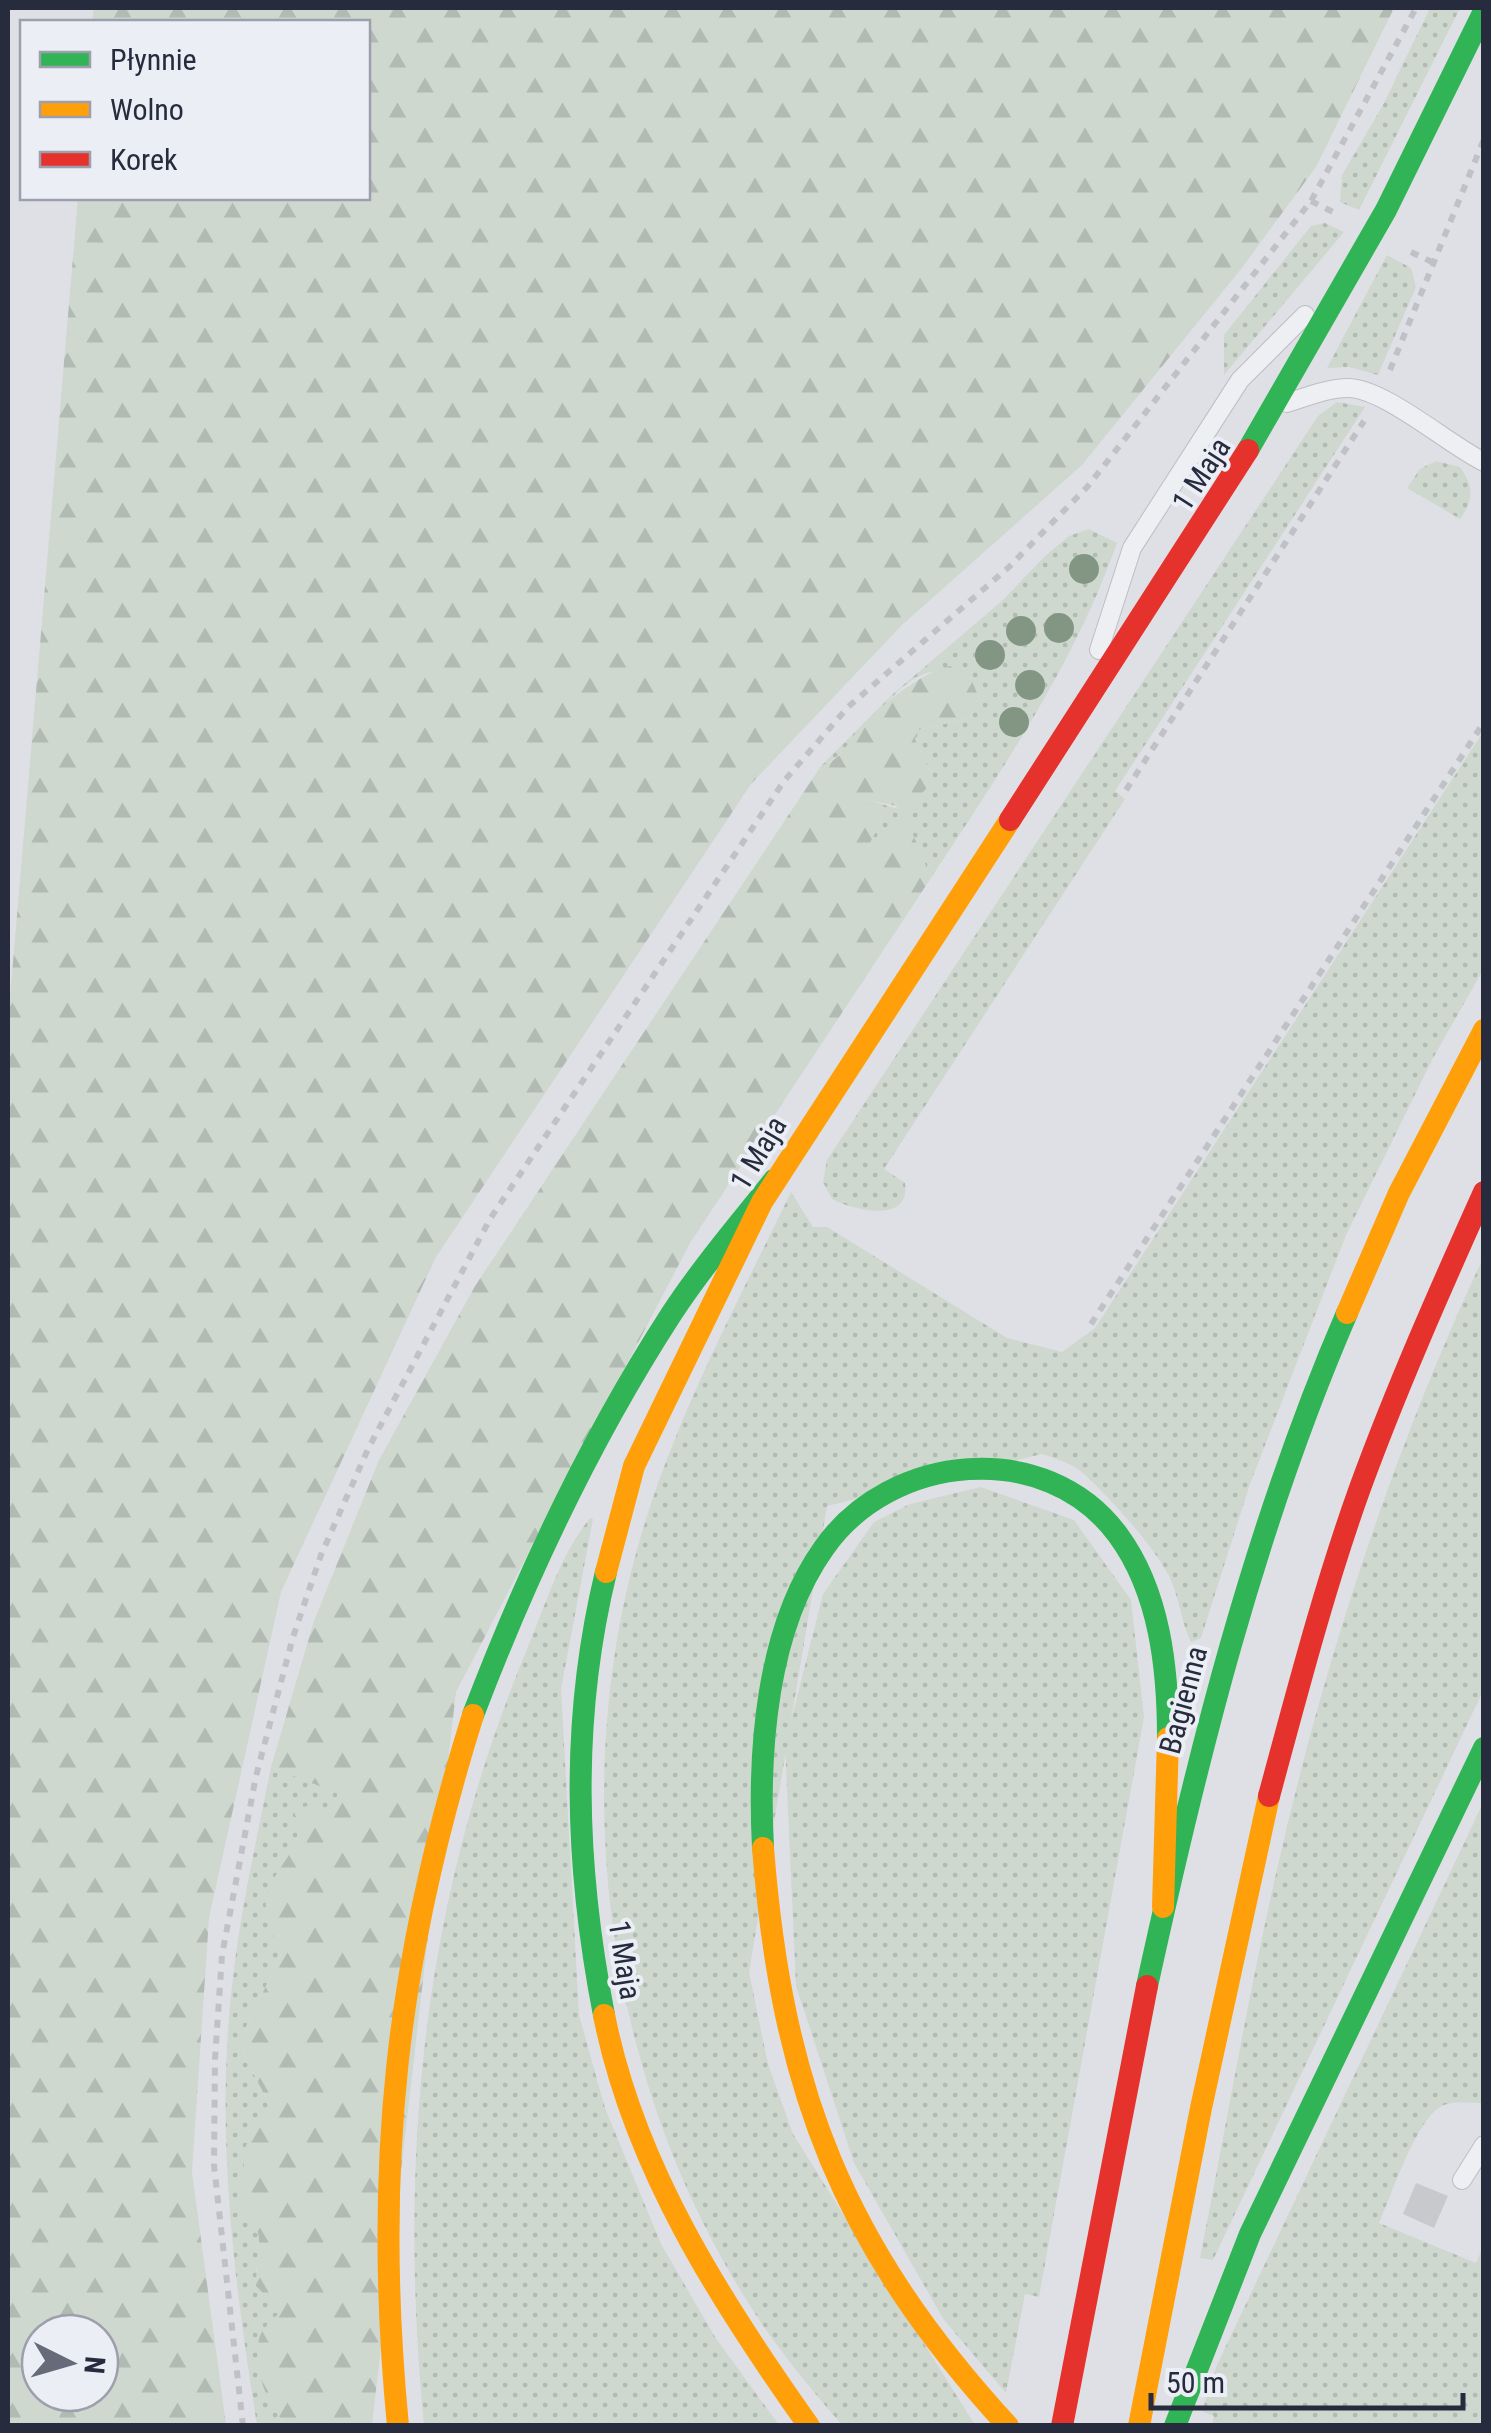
<svg xmlns="http://www.w3.org/2000/svg" width="1491" height="2433" font-family="'Roboto Condensed',sans-serif">
<style>
.grass{fill:url(#grass-dots)}
.forest{fill:url(#forest-firs);fill-rule:evenodd}
.building{fill:#c7c9cd}
.lines{fill:none;stroke-linecap:round;stroke-linejoin:round}
.lane-casing{stroke:#bdbec3;stroke-width:20}
.path{stroke:#c0c1c6;stroke-width:6;stroke-dasharray:8 8;stroke-linecap:butt}
.lane{stroke:#eeeff2;stroke-width:18}
.fast{stroke:#30b455;stroke-width:22}
.slow{stroke:#ff9f0a;stroke-width:22}
.jam{stroke:#e5322d;stroke-width:22}
.tree{fill:#829683}
.labels{text-anchor:middle;dominant-baseline:central;stroke-width:8;stroke-linejoin:round;paint-order:stroke}
.street-label{font-size:30px;fill:#262b3e;stroke:#eceef5}
</style>
<defs>
<pattern id="grass-dots" width="8" height="8" patternUnits="userSpaceOnUse" patternTransform="scale(2.5)"><rect width="8" height="8" fill="#ced8cf"/><path d="M2 2h.1M6 6h.1" fill="none" stroke="#b1bab3" stroke-width="1.8" stroke-linecap="round"/></pattern>
<pattern id="forest-firs" width="22" height="20" patternUnits="userSpaceOnUse" patternTransform="scale(2.5)"><rect width="22" height="20" fill="#ced8cf"/><path d="M5 1l3.5 6h-7zM16 11l3.5 6h-7z" fill="#b1bab3"/></pattern>
</defs>
<rect width="100%" height="100%" fill="#dfe0e5"/>
<path class="grass" d="M 1430,8 L 1460,8 L 1359,210 L 1340,202 L 1342,175 L 1383,105 Z
M 1325,223 L 1344,232 L 1224,375 L 1224,335 L 1311,226 Z
M 1387,255 L 1411,268 L 1416,287 L 1378,375 L 1349,367 L 1327,368 Z
M 1337,402 L 1365,407 L 1115,791 L 1125,799 L 884,1169 L 905,1183 C 911,1225 853,1210 832,1199 L 823,1182 L 827,1160 L 1318,416 Z
M 1436,461 L 1460,467 C 1474,486 1474,500 1460,519 L 1407,488 L 1420,469 Z
M 1089,529 L 1117,543 C 1074,665 1001,771 931,878 L 915,844 L 866,851 L 882,819 L 861,798 L 895,808 L 930,785 L 930,772 L 915,739 L 918,730 L 969,718 L 979,697 L 970,677 C 959,675 942,670 931,672 C 887,682 860,751 821,766 L 893,694 L 1003,600 L 1044,557 L 1069,536 Z
M 1483,732 L 1483,970 L 1432,1060 L 1346,1235 L 1250,1484 L 1201,1638 L 1191,1642 C 1180,1620 1179,1591 1165,1569 C 1149,1541 1108,1496 1084,1474 C 1072,1463 1056,1459 1042,1454 L 827,1506 L 749,1972 L 768,2064 L 793,2134 L 975,2425 L 842,2425 C 813,2391 783,2356 758,2318 C 609,2093 565,1798 640,1539 C 675,1418 736,1306 791,1192 L 813,1227 L 827,1227 L 1007,1338 L 1062,1352 L 1095,1328 Z
M 1483,1258 L 1483,1691 L 1213,2260 L 1200,2258 C 1226,2127 1248,1995 1278,1865 C 1325,1658 1393,1451 1483,1258 Z
M 981,1487 L 1074,1520 L 1131,1600 L 1144,1717 L 1039,2297 L 1025,2294 L 1006,2393 L 944,2320 L 854,2163 L 796,1986 L 785,1745 L 823,1594 L 874,1522 L 910,1504 Z
M 590,1518 L 593,1519 L 561,1689 L 579,2015 L 605,2108 L 661,2244 L 715,2337 L 779,2425 L 424,2426 C 398,2158 422,1904 525,1654 C 544,1610 559,1556 590,1518 Z
M 271,1767 L 338,1793 L 336,1813 L 300,1820 C 294,1882 244,1880 282,1953 L 246,2027 L 242,2051 L 269,2104 L 236,2201 C 261,2224 265,2237 256,2271 L 281,2311 L 281,2420 L 288,2425 L 257,2425 C 233,2276 214,2122 234,1970 C 242,1902 258,1834 271,1767 Z
M 1483,1803 L 1483,2103 C 1471,2103 1455,2101 1444,2105 C 1417,2115 1391,2197 1379,2223 L 1476,2263 L 1483,2247 L 1483,2425 L 1212,2425 L 1214,2416 L 1202,2411 L 1217,2365 Z"/>
<path class="forest" d="M 94,8 L 1394,8 L 1316,167 L 1241,269 L 1082,465 L 901,626 L 751,784 L 436,1257 L 281,1592 L 209,1918 L 192,2172 L 226,2425 L 8,2425 L 8,1021 L 78,198 L 368,198 L 368,22 L 92,22 ZM 40,2333 L 100,2333 L 100,2393 L 40,2393 Z
M 950,666 L 970,677 L 979,697 L 969,718 L 918,730 L 915,739 L 930,772 L 930,785 L 907,808 L 862,799 L 882,819 L 866,851 L 898,820 L 907,820 L 931,878 L 690,1243 L 456,1692 L 372,2425 L 288,2425 C 267,2410 251,2361 260,2336 C 263,2327 275,2318 281,2311 L 256,2286 C 256,2245 271,2233 236,2201 L 244,2169 L 243,2151 L 269,2104 L 242,2051 L 246,2027 L 282,1953 C 274,1937 264,1920 266,1901 C 270,1867 314,1844 292,1809 L 308,1806 L 318,1814 L 336,1813 L 337,1793 L 271,1767 L 314,1621 L 379,1460 L 475,1286 L 821,766 C 840,759 843,751 854,735 C 872,711 921,672 950,666 Z"/>
<path class="building" d="M 1416,2183 L 1448,2196 L 1434,2228 L 1403,2214 Z"/>
<g class="lines">
<g class="lane-casing">
<path id="lane" d="M 1287,403 C 1306,397 1328,388 1348,388 C 1384,388 1449,445 1484,462
M 1099,650 L 1132,548 L 1240,380 L 1305,315
M 1462,2180 L 1484,2145"/>
</g>
<path class="path" d="M 1311,201 L 1333,212
M 1411,252 L 1432,262
M 1390,370 L 1484,139
M 1126,790 L 1364,421
M 1091,1324 L 1484,722
M 243,2426 L 214,2165 L 215,2059 L 222,1955 L 256,1776 L 293,1637 L 321,1555 L 368,1449 L 490,1219 L 784,781 L 848,707 L 1009,567 L 1088,486 L 1311,201 L 1416,8"/>
<use href="#lane" class="lane"/>
<path class="fast" d="M 1248,450 L 1386,210 L 1484,11
M 473,1715 C 526,1576 591,1438 672,1313 C 703,1266 739,1224 774,1180
M 763,1848 C 758,1752 766,1629 824,1548 C 890,1453 1046,1437 1118,1535 C 1160,1592 1168,1669 1168,1738
M 1147,1986 C 1197,1758 1254,1528 1347,1313
M 604,2015 C 575,1866 570,1720 606,1572
M 1175,2426 L 1250,2234 L 1484,1748"/>
<path class="slow" d="M 1347,1313 L 1399,1193 L 1484,1030
M 606,1572 L 634,1466 L 762,1202 L 1010,820
M 763,1848 C 782,2090 843,2246 1008,2426
M 1163,1907 L 1168,1738
M 604,2015 C 634,2167 721,2302 809,2426
M 398,2426 C 373,2170 396,1960 473,1715
M 1139,2426 L 1201,2108 L 1269,1796"/>
<path class="jam" d="M 1010,820 L 1248,450
M 1269,1796 C 1297,1693 1324,1588 1360,1488 C 1397,1387 1440,1290 1484,1192
M 1062,2426 L 1147,1986"/>
</g>
<g class="tree">
<circle cx="1084" cy="569" r="15"/>
<circle cx="1059" cy="628" r="15"/>
<circle cx="1021" cy="631" r="15"/>
<circle cx="990" cy="655" r="15"/>
<circle cx="1030" cy="685" r="15"/>
<circle cx="1014" cy="722" r="15"/>
</g>
<g class="labels">
<g class="street-label">
<text transform="translate(1201 474) rotate(-57)">1 Maja</text>
<text transform="translate(758 1153) rotate(-59)">1 Maja</text>
<text transform="translate(1183 1700) rotate(-75)">Bagienna</text>
<text transform="translate(625 1960) rotate(81)">1 Maja</text>
</g>
</g>
<rect width="1491" height="2433" fill="none" stroke="#262b3e" stroke-width="20"/>
<rect x="20" y="20" width="350" height="180" fill="#eceef5" stroke="#9da0ac" stroke-width="2.5"/>
<rect x="40" y="52" width="50" height="15" fill="#30b455" stroke="#9da0ac" stroke-width="2.5"/>
<text x="110" y="70" font-size="30" fill="#262b3e">Płynnie</text>
<rect x="40" y="102" width="50" height="15" fill="#ff9f0a" stroke="#9da0ac" stroke-width="2.5"/>
<text x="110" y="120" font-size="30" fill="#262b3e">Wolno</text>
<rect x="40" y="152" width="50" height="15" fill="#e5322d" stroke="#9da0ac" stroke-width="2.5"/>
<text x="110" y="170" font-size="30" fill="#262b3e">Korek</text>
<g transform="translate(70 2363) rotate(95)"><circle r="48" fill="#eceef5" stroke="#9da0ac" stroke-width="2.5"/>
<path d="M0-8L18 38L0 25L-18 38Z" fill="#676a78"/>
<text y="-15" font-size="28" font-weight="bold" text-anchor="middle" fill="#262b3e">N</text>
</g>
<path d="M1151 2393v15h312v-15" fill="none" stroke="#262b3e" stroke-width="5"/>
<text x="1166" y="2393" font-size="30" fill="#262b3e" stroke="#eceef5" stroke-width="8" paint-order="stroke">50 m</text>
</svg>
